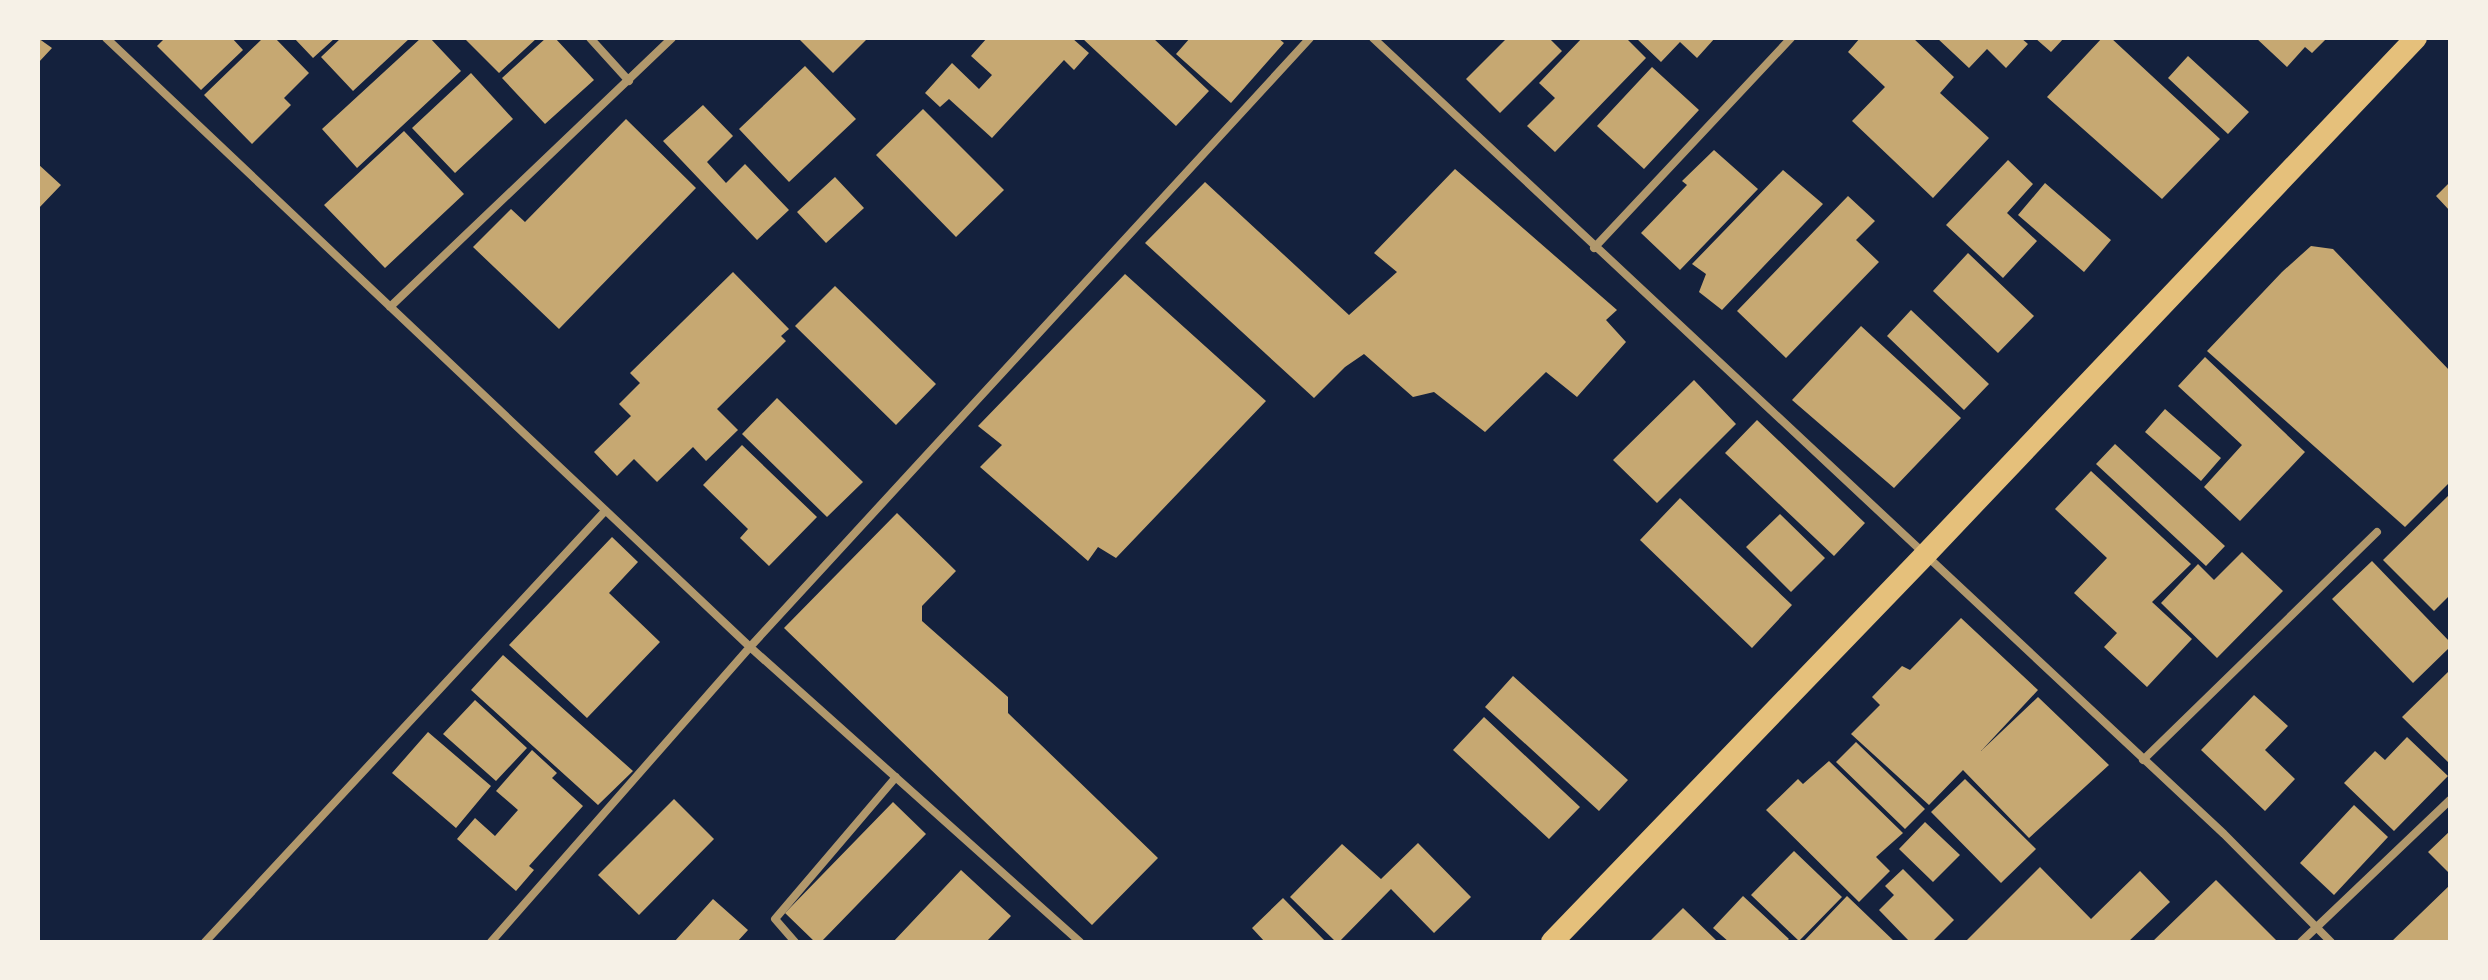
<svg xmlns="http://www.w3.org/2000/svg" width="2488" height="980" font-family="Cabin,sans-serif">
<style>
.building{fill:#c6a872}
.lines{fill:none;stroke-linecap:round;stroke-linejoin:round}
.minor{stroke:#b1986c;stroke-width:8}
.trunk{stroke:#e5c07b;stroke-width:22}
</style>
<rect width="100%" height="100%" fill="#14213d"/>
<path class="building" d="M 38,38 L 52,48 L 38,63 Z
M 165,38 L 232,38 L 243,50 L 201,90 L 157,46 Z
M 263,38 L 275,38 L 309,73 L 284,98 L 291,105 L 252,144 L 204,95 Z
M 294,38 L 335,38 L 313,58 Z
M 341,38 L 410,38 L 353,91 L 321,57 Z
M 421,38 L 430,38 L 461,71 L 357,168 L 322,129 Z
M 464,38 L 537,38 L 499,73 Z
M 546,38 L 555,38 L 594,80 L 545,124 L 502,78 Z
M 798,38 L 868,38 L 833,73 Z
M 987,38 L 1072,38 L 1089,53 L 1074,70 L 1064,60 L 992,138 L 949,99 L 940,107 L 925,93 L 952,63 L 979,89 L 992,75 L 971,56 Z
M 1082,38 L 1153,38 L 1209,91 L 1176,126 Z
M 1190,38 L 1278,38 L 1284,43 L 1231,103 L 1176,54 Z
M 1507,38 L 1549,38 L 1562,51 L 1500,113 L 1466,79 Z
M 1582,38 L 1626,38 L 1646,58 L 1555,152 L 1527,126 L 1555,98 L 1539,83 Z
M 1636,38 L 1715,38 L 1697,58 L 1680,42 L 1661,62 Z
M 1860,38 L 1913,38 L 1954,77 L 1940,93 L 1989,138 L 1933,198 L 1852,121 L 1885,87 L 1848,52 Z
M 1937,38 L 2021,38 L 2028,44 L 2006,68 L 1987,49 L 1969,68 Z
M 2035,38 L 2064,38 L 2051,52 Z
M 2102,38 L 2111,38 L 2220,139 L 2162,199 L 2047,97 Z
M 2256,38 L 2327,38 L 2312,53 L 2305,47 L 2287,67 Z
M 2188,56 L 2249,112 L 2228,134 L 2168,78 Z
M 805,66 L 856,119 L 789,182 L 739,129 Z
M 1652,67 L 1699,110 L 1644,169 L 1597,126 Z
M 471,73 L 513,119 L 455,173 L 412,128 Z
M 703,105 L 733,136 L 707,162 L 726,183 L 745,164 L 789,210 L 757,240 L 663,141 Z
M 923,109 L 1004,190 L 956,237 L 876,155 Z
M 626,119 L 696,188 L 559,329 L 473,247 L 511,209 L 525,222 Z
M 404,131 L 464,194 L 385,268 L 324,205 Z
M 1714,150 L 1758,189 L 1680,270 L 1641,233 L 1687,185 L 1682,181 Z
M 2008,160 L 2033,184 L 2007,213 L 2037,241 L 2003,278 L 1946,225 Z
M 38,164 L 61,185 L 38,209 Z
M 1455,169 L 1617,310 L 1606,320 L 1626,342 L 1577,397 L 1546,372 L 1485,432 L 1434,392 L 1413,397 L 1364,354 L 1345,367 L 1314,398 L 1145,243 L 1205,182 L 1349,315 L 1397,272 L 1374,253 Z
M 1783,170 L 1823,204 L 1722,310 L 1699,292 L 1706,274 L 1692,264 Z
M 835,177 L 864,208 L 826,243 L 797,212 Z
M 2450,182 L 2450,211 L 2436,196 Z
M 2045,183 L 2111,240 L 2084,272 L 2018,215 Z
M 1848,196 L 1875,221 L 1856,240 L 1879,262 L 1786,358 L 1737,311 Z
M 2311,246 L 2333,249 L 2450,371 L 2450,482 L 2405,527 L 2207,351 L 2282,272 Z
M 1968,253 L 2034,316 L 1998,353 L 1933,291 Z
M 733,272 L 789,329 L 781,336 L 786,341 L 717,409 L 738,430 L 706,461 L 693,447 L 657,482 L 634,459 L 617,476 L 594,452 L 631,416 L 619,404 L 640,383 L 630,373 Z
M 1125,274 L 1266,401 L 1116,558 L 1098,547 L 1088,561 L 980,467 L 1002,445 L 978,426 Z
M 835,286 L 936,384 L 896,425 L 795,326 Z
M 1911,310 L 1989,384 L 1964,410 L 1887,336 Z
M 1861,326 L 1961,418 L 1894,488 L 1792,400 Z
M 2205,357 L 2305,452 L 2240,521 L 2204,487 L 2242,445 L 2178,386 Z
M 1694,380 L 1736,424 L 1657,503 L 1613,460 Z
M 777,398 L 863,482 L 827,517 L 742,434 Z
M 2165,409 L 2221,458 L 2201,481 L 2145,432 Z
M 1757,420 L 1865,523 L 1834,556 L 1725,453 Z
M 2115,444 L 2225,546 L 2206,566 L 2096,464 Z
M 742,445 L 817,517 L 769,566 L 740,538 L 748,529 L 703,485 Z
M 2091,471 L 2191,564 L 2152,602 L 2192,639 L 2147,687 L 2104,647 L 2117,633 L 2074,593 L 2107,558 L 2055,509 Z
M 2450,494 L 2450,595 L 2434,611 L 2383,560 Z
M 1680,498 L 1792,605 L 1752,648 L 1640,540 Z
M 897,513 L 956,571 L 922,606 L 922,621 L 1008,697 L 1008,713 L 1158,858 L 1092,925 L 784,628 Z
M 1780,514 L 1825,558 L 1791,592 L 1746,547 Z
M 612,537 L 638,562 L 609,593 L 660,642 L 587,718 L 509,645 Z
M 2242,552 L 2283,591 L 2217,658 L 2161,603 L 2198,564 L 2214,580 Z
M 2372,561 L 2450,642 L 2450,647 L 2413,683 L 2332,599 Z
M 1961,618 L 2038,690 L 1981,751 L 2038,697 L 2109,765 L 2029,838 L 1963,770 L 1929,805 L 1851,734 L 1880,705 L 1872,697 L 1902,666 L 1910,670 Z
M 503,655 L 633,771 L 598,805 L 471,690 Z
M 2448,672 L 2450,674 L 2450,764 L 2402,717 Z
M 1513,676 L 1628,780 L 1599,811 L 1485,707 Z
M 2254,695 L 2288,726 L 2265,750 L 2295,779 L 2265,811 L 2201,750 Z
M 475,700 L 527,748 L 496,781 L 443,734 Z
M 1484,717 L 1580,807 L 1549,839 L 1453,750 Z
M 428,732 L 491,786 L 456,828 L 392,773 Z
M 2407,737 L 2448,776 L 2394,831 L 2344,783 L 2375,751 L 2385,760 Z
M 1856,742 L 1925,809 L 1905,829 L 1836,762 Z
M 532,750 L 557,773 L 552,778 L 583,806 L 529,866 L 534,870 L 516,891 L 457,839 L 475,818 L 495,836 L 518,810 L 496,791 Z
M 1829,761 L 1903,833 L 1876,857 L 1890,871 L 1859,902 L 1766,810 L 1798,779 L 1803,784 Z
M 1965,779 L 2036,849 L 2001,883 L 1931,812 Z
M 674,799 L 714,839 L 639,915 L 598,875 Z
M 893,802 L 926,834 L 821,942 L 815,942 L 785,913 Z
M 2354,805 L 2388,837 L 2334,895 L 2300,863 Z
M 1925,822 L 1960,855 L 1933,882 L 1899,849 Z
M 2450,831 L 2450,874 L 2428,852 Z
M 1418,843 L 1471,897 L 1434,933 L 1391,889 L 1339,942 L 1336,942 L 1290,897 L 1342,844 L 1381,879 Z
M 1794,851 L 1842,897 L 1799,941 L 1751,895 Z
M 2040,867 L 2091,919 L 2140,871 L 2170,902 L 2128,942 L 1965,942 Z
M 1903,869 L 1954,920 L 1932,942 L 1910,942 L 1879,910 L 1894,895 L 1885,886 Z
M 961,870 L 1011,916 L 986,942 L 893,942 Z
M 2216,880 L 2278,942 L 2152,942 Z
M 2450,885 L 2450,942 L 2391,942 Z
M 1743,896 L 1789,939 L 1786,942 L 1729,942 L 1713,928 Z
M 1847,896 L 1895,942 L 1803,942 Z
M 1283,898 L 1326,942 L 1265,942 L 1252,928 Z
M 713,899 L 748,930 L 737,942 L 674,942 Z
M 1683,908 L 1718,942 L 1649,942 Z"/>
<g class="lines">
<path class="minor" d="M 106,38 L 750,647 L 1080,942
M 590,38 L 629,81
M 1373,38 L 2224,834 L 2331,942
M 1594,248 L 1791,38
M 390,307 L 672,38
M 2143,760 L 2377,532
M 205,942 L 605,511
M 491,942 L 750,647 L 1310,38
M 795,942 L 775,919 L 896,777
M 2301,942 L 2450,800"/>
<path class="trunk" d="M 1552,942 L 1924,556 L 2416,38"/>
</g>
<rect width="2488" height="980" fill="none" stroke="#f6f1e7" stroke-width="80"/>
</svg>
